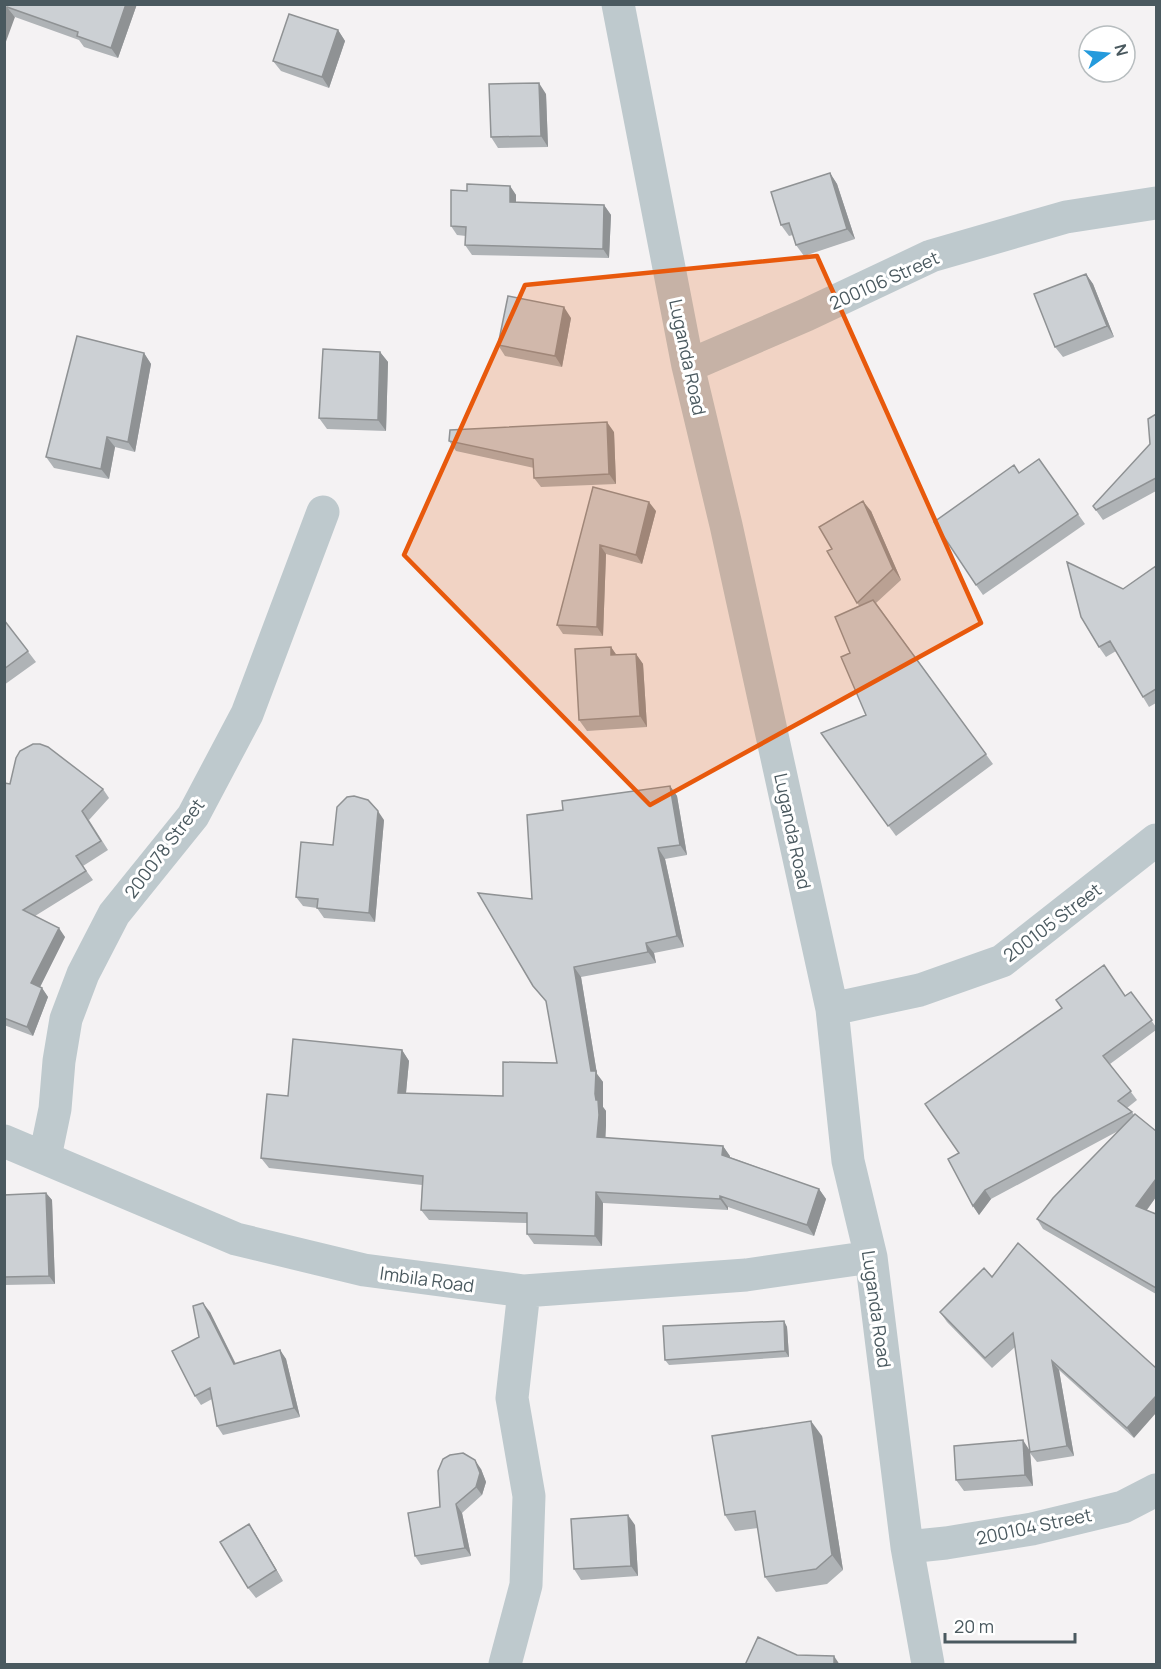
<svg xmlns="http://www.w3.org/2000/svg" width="1161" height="1669" font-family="Manrope,sans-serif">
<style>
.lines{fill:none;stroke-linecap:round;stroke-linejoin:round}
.minor{stroke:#bec9cd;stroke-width:33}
.wall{fill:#afb3b6}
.shaded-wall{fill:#8f9294}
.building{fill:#ccd0d4;stroke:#8f9294;stroke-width:1.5}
.marked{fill:#e8590c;fill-opacity:0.2;stroke:#e8590c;stroke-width:4.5;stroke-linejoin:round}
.labels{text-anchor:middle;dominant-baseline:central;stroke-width:6;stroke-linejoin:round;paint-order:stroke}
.street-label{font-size:18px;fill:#4a595f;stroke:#fff}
</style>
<rect width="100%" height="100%" fill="#f4f2f3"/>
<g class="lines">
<path class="minor" d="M 618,4 L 688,366 L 726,525 L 832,1009 L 848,1161 L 871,1257 L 907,1547 L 928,1664
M 688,366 L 806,315 L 931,256 L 1066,217 L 1156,203
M 832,1009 L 920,990 L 1002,961 L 1156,840
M 4,1141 L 236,1239 L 364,1270 L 524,1291 L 746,1275 L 871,1257
M 45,1157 L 55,1109 L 59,1061 L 66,1019 L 83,974 L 114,914 L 193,816 L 247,714 L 323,512
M 907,1547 L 946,1543 L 1032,1529 L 1123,1507 L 1156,1490
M 505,1664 L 526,1585 L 529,1496 L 512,1398 L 524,1291"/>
</g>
<path class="wall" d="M 4,4 L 137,4 L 118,58 L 84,47 L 79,40 L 15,17 Z
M 338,30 L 345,41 L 329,88 L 281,71 L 273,61 Z
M 546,94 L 548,147 L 498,148 L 491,137 Z
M 830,173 L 837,184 L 855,239 L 804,256 L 796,245 L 793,235 L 789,236 L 781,225 Z
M 510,186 L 516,195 L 516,202 L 604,205 L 611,215 L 609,258 L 472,255 L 465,245 L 466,236 L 457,235 L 451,226 L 467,191 Z
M 1086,274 L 1093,284 L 1114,337 L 1063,357 L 1055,347 Z
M 571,318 L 562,367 L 505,356 L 498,345 Z
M 380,352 L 388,362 L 386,431 L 327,429 L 319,418 Z
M 144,353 L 151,364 L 135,452 L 115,447 L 109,479 L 54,468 L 46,457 Z
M 1156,414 L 1156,491 L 1103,520 L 1093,506 L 1150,444 Z
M 614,432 L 616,484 L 541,487 L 534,478 L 534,468 L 456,451 L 449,441 Z
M 1039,459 L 1085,524 L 983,595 L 976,585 L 1019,473 Z
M 593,487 L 656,511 L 642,564 L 606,554 L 603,636 L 563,634 L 557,625 Z
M 871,511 L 901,580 L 876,603 L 993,764 L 896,836 L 821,733 L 866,715 L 850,653 L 859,606 L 832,549 Z
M 1156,566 L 1156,703 L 1149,707 L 1143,697 L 1116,651 L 1106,657 L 1099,647 L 1123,589 Z
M 4,620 L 36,662 L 4,685 Z
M 611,647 L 616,655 L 636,654 L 643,664 L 647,727 L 587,731 L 579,720 Z
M 4,783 L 103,789 L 109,798 L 89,820 L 108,850 L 83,866 L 93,880 L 35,916 L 65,937 L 40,987 L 42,988 L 48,997 L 33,1036 L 4,1025 Z
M 670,786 L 677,796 L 687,855 L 665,859 L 684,947 L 654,953 L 656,963 L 581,977 L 597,1074 L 603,1082 L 603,1107 L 606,1111 L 605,1138 L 723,1146 L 730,1157 L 819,1189 L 826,1199 L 814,1236 L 728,1207 L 728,1210 L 603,1203 L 602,1246 L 534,1244 L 527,1234 L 527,1223 L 429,1220 L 421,1210 L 422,1185 L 269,1168 L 261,1158 L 288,1096 L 402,1050 L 409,1061 L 406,1093 L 503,1096 L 557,1063 L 547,1003 L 533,986 L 532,899 L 563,810 Z
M 384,820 L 375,922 L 324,918 L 317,908 L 303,906 L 296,897 L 333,845 Z
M 1131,992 L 1156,1027 L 1156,1030 L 1110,1064 L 1137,1100 L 1127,1108 L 1132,1112 L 1134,1115 L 1156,1131 L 1156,1197 L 1147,1210 L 1156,1214 L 1156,1294 L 1043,1229 L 1037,1219 L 1120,1130 L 991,1199 L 979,1215 L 973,1206 L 1125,996 Z
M 46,1193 L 52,1200 L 55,1284 L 4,1285 L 4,1195 Z
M 1018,1243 L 1134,1438 L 1059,1370 L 1074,1456 L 1037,1462 L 1030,1453 L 1033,1486 L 964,1491 L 956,1480 L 1030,1450 L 1015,1347 L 992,1368 L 947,1322 L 940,1312 L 992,1277 Z
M 210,1312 L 236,1364 L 280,1350 L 286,1359 L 300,1417 L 223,1435 L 217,1426 L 212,1399 L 201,1405 L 195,1396 L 199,1337 Z
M 784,1321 L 787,1327 L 789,1357 L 669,1365 L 665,1360 Z
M 822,1436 L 843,1570 L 827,1584 L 776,1592 L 765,1577 L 758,1528 L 735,1531 L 725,1515 Z
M 481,1469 L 486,1482 L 482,1495 L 462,1513 L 471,1556 L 421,1565 L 415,1556 L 440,1507 Z
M 249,1524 L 256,1535 L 283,1581 L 256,1598 L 248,1588 Z
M 635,1525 L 638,1576 L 581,1580 L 574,1569 Z"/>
<path class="shaded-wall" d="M 126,4 L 137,4 L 118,58 L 111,48 Z
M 7,7 L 15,17 L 4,47 L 4,15 Z
M 338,30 L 345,41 L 329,88 L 322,77 Z
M 539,83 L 546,94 L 548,147 L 541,136 Z
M 830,173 L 837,184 L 855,239 L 847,229 Z
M 510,186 L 516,195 L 516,211 L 510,202 Z
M 604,205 L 611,215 L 609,258 L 603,249 Z
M 1086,274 L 1093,284 L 1114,337 L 1107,326 Z
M 564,307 L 571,318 L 562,367 L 555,356 Z
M 380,352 L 388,362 L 386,431 L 378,420 Z
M 144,353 L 151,364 L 135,452 L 128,442 Z
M 607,422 L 614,432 L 616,484 L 609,474 Z
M 107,437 L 115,447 L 109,479 L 101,469 Z
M 863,501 L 871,511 L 901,580 L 893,569 Z
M 649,502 L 656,511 L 642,564 L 636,555 Z
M 600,545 L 606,554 L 603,636 L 597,627 Z
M 611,647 L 618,657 L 611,655 Z
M 636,654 L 643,664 L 647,727 L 640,716 Z
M 670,786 L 677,796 L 687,855 L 680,845 Z
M 378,811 L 384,820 L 375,922 L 369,913 Z
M 658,848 L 665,859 L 684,947 L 677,936 Z
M 59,928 L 65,937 L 37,993 L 31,983 Z
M 646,943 L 654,953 L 656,963 L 648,952 Z
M 574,967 L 581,977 L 597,1074 L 603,1082 L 603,1107 L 606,1111 L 606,1126 L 605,1148 L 597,1137 L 596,1100 Z
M 42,988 L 48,997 L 33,1036 L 27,1027 Z
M 402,1050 L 409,1061 L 405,1103 L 398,1093 Z
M 723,1146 L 730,1156 L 730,1165 L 722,1155 Z
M 1156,1179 L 1156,1197 L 1143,1215 L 1136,1206 Z
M 819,1189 L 826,1199 L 814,1236 L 807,1225 Z
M 985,1190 L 991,1199 L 979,1215 L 973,1206 Z
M 596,1192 L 603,1203 L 602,1246 L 595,1236 Z
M 46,1193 L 52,1200 L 55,1284 L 49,1276 Z
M 720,1196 L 728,1207 L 728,1210 L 720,1199 Z
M 203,1303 L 210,1312 L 240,1373 L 234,1364 Z
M 784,1321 L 787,1327 L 789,1357 L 785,1351 Z
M 280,1350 L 286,1359 L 300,1417 L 294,1408 Z
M 1052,1361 L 1059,1370 L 1074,1456 L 1067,1446 Z
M 1156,1396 L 1156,1413 L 1134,1438 L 1127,1428 Z
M 811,1421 L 822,1436 L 843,1570 L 832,1555 Z
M 1023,1440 L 1030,1451 L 1033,1486 L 1025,1475 Z
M 475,1460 L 481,1469 L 486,1482 L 482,1495 L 476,1487 Z
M 456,1504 L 462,1513 L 471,1556 L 465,1548 Z
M 628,1515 L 635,1525 L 638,1576 L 631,1566 Z
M 249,1524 L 256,1535 L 283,1581 L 276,1570 Z
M 834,1656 L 840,1665 L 834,1665 Z"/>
<path class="building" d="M 4,4 L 126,4 L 111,48 L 77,36 L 78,32 L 7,7 L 4,15 Z
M 289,14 L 338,30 L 322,77 L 273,61 Z
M 539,83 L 541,136 L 491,137 L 489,84 Z
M 830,173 L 847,229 L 796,245 L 789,223 L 781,225 L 771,192 Z
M 467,184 L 510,186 L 510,202 L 604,205 L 603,249 L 465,245 L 466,227 L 451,226 L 451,190 L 467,191 Z
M 1086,274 L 1107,326 L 1055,347 L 1034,294 Z
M 508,296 L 564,307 L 555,356 L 498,345 Z
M 77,336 L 144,353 L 128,442 L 107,437 L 101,469 L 46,457 Z
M 323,349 L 380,352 L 378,420 L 319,418 Z
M 1156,414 L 1156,478 L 1096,510 L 1093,506 L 1150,444 L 1148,419 Z
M 607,422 L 609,474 L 534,478 L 533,459 L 449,441 L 450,430 Z
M 1039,459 L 1078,514 L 976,585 L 934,522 L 1014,465 L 1019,473 Z
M 593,487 L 649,502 L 636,555 L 600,545 L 597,627 L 557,625 Z
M 863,501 L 893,569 L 857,603 L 827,551 L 832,549 L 819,527 Z
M 1067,562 L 1123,589 L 1156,566 L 1156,689 L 1143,697 L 1110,641 L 1099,647 L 1081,617 Z
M 873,600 L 986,754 L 888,826 L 821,733 L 866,715 L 841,657 L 850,653 L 835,617 Z
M 4,620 L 28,651 L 4,669 Z
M 611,647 L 611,655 L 636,654 L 640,716 L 579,720 L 575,649 Z
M 33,744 L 40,744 L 48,747 L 103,789 L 82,811 L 101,841 L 76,856 L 86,871 L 23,910 L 59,928 L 31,983 L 42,988 L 27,1027 L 4,1018 L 4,783 L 10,784 L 16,758 L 20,751 Z
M 670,786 L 680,845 L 658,848 L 677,936 L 646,943 L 648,952 L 574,967 L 591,1071 L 596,1071 L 595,1094 L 596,1100 L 598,1100 L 599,1115 L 597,1137 L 723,1146 L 722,1155 L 819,1189 L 807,1225 L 720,1196 L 720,1199 L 596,1192 L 595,1236 L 527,1234 L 527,1213 L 421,1210 L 423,1176 L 261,1158 L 267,1094 L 288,1096 L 293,1039 L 402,1050 L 398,1093 L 503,1096 L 503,1062 L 557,1063 L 546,1001 L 533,986 L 478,893 L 532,899 L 527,815 L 563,810 L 562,801 Z
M 354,796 L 368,800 L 378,811 L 369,913 L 317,908 L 318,899 L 296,897 L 301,842 L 333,845 L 337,807 L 347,797 Z
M 1104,965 L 1125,996 L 1131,992 L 1152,1020 L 1103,1056 L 1131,1091 L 1118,1101 L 1132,1112 L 985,1190 L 973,1206 L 948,1159 L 959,1153 L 925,1104 L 1062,1008 L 1056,1000 Z
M 1135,1114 L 1156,1131 L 1156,1179 L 1136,1206 L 1156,1214 L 1156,1288 L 1037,1219 L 1053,1198 Z
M 46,1193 L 49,1276 L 4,1277 L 4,1195 Z
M 1018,1243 L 1156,1368 L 1156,1396 L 1127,1428 L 1052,1361 L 1067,1446 L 1030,1452 L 1013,1333 L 985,1358 L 940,1312 L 984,1268 L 992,1277 Z
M 203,1303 L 234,1364 L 280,1350 L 294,1408 L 217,1426 L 210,1388 L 195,1396 L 172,1351 L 199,1337 L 193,1306 Z
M 784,1321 L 785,1351 L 665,1360 L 663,1326 Z
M 811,1421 L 832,1555 L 816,1569 L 765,1577 L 755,1511 L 725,1515 L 712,1436 Z
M 1023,1440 L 1025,1475 L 956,1480 L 954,1446 Z
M 463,1453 L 475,1460 L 480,1473 L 476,1487 L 456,1504 L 465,1548 L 415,1556 L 408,1513 L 440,1507 L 438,1471 L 443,1459 L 450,1455 Z
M 628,1515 L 631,1566 L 574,1569 L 571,1519 Z
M 249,1524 L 276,1570 L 248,1588 L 220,1542 Z
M 758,1637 L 797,1655 L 834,1656 L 834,1665 L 745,1665 Z"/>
<path class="marked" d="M 817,256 L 981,623 L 650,805 L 404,555 L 525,285 Z"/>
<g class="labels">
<g class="street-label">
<text transform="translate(884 280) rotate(-24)">200106 Street</text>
<text transform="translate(688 357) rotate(78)">Luganda Road</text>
<text transform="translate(793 831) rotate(78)">Luganda Road</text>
<text transform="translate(164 848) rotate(-53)">200078 Street</text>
<text transform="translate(1052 922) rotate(-37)">200105 Street</text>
<text transform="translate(427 1279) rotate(8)">Imbila Road</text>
<text transform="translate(877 1309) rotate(82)">Luganda Road</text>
<text transform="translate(1034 1526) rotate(-12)">200104 Street</text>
</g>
</g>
<rect width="1161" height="1669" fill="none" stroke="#4a595f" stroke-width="12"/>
<g transform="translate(1107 54) rotate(75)"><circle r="28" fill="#ffffff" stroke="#b7bdbf" stroke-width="1.5"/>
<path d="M0-4.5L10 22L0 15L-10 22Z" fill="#249adc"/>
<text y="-9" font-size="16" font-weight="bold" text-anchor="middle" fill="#4a595f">N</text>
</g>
<path d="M945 1633v9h130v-9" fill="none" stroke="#4a595f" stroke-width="3"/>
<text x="954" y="1633" font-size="18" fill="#4a595f" stroke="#ffffff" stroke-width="4.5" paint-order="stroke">20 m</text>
</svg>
